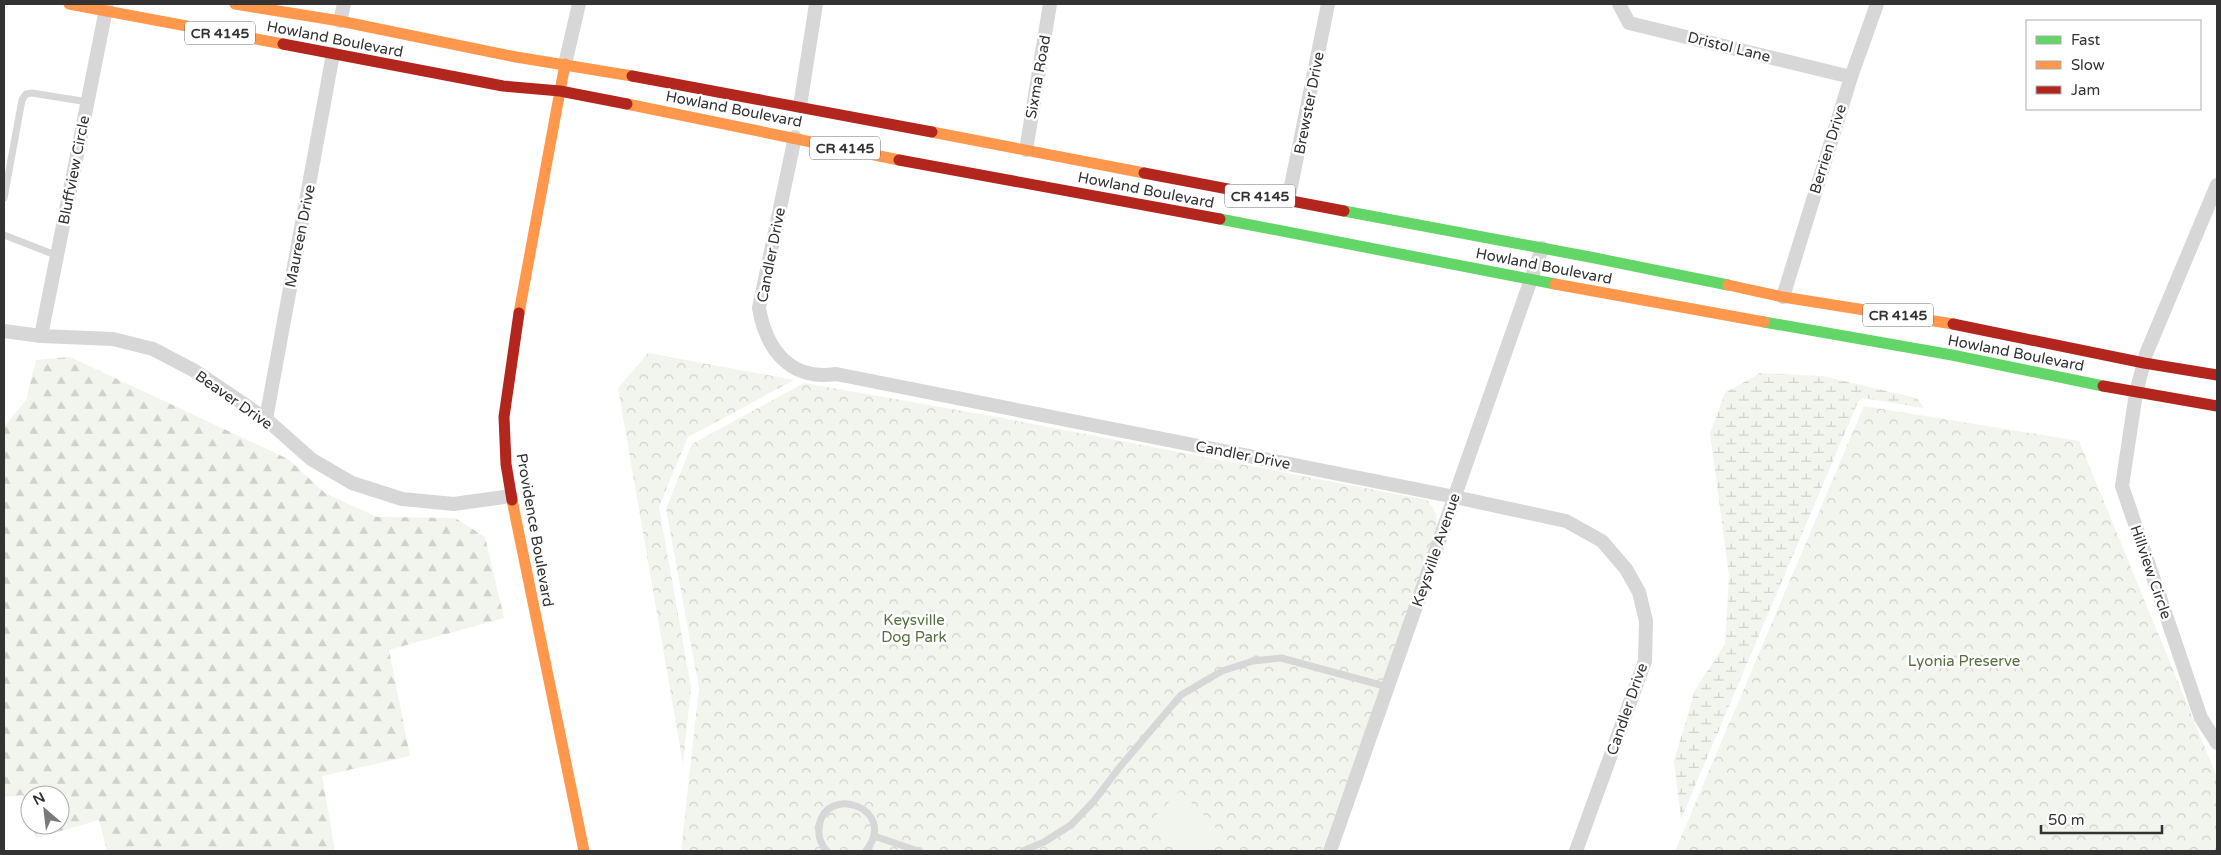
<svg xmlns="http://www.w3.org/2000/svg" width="2221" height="855" font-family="'Varela Round',sans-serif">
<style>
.forest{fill:url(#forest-firs)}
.wetland{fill:url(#wetland-marsh)}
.park{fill:url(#park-crowns)}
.garden{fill:#f1f5ed}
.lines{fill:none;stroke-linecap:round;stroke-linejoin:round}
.lane{stroke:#d7d7d7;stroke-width:7}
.street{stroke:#d7d7d7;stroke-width:14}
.fast{stroke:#63d668;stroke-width:11}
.slow{stroke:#ff974d;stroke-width:11}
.jam{stroke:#b3261e;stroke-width:11}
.labels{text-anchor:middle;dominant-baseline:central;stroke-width:5;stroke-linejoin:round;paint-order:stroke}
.shield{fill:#fff;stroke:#707070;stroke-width:1}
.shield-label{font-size:14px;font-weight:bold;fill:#333}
.street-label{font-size:15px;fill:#333;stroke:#fff}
.park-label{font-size:15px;fill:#56703f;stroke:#fff}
</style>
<defs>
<pattern id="forest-firs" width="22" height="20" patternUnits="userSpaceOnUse" patternTransform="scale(1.25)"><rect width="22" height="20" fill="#f1f5ed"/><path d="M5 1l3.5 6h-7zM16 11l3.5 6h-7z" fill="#cfd2cc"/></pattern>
<pattern id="wetland-marsh" width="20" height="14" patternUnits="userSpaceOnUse" patternTransform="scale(1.25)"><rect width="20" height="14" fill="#f1f5ed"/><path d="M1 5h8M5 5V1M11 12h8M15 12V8" fill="none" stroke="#cfd2cc"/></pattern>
<pattern id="park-crowns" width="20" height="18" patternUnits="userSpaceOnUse" patternTransform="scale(1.25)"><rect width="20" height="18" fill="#f1f5ed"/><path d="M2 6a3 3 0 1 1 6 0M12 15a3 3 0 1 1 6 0" fill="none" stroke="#cfd2cc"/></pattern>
</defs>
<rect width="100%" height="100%" fill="#fff"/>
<path class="forest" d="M 70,357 L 288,459 L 325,493 L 377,517 L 455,518 L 485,537 L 504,618 L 389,650 L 410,756 L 322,776 L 335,851 L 107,851 L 99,820 L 36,838 L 32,825 L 60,825 L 60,795 L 30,795 L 30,819 L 23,795 L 4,797 L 4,427 L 26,400 L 36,360 Z"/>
<path class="wetland" d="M 1760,373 L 1822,376 L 1917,398 L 1924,408 L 1863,398 L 1858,402 L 1681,819 L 1674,761 L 1695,690 L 1725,644 L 1729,576 L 1710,433 L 1725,393 Z"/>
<path class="park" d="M 648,353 L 794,380 L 688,437 L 659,507 L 691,687 L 683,764 L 618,388 Z
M 804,383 L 997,417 L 1427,500 C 1442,517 1437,527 1431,547 L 1322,851 L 681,851 L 699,688 L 666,509 L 692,444 Z
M 1864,406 L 2079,441 L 2217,777 L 2217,851 L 1675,851 Z"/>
<path class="garden" d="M 1180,791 L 1223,835 L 1206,851 L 1185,851 L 1153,818 Z"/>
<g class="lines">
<path class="lane" d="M 4,198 L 22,100 L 26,94 L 32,93 L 88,102
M 4,235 L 58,256
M 874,836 L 918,851
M 827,851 C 820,844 818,836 819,826 C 827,783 899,809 866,851
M 1023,851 L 1044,842 L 1071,825 L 1094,801 L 1119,768 L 1181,695 L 1222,671 L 1253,661 L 1281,658 L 1388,687"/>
<path class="street" d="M 1619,4 L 1629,23 L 1851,77
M 340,21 L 344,4
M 565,64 L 579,4
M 800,106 L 816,4
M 795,137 L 759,308 C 766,349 790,381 836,374 L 1455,497 L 1566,521 L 1602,541 L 1626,569 L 1639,592 L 1646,621 L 1645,661 L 1576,851
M 1026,150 L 1050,4
M 2217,185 L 2146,354 L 2136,393 L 2122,486 L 2201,718 L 2217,743
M 1288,201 L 1328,4
M 1783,297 L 1851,77 L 1877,4
M 4,331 L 41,336 L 113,339 L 153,349 L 195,371 L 266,419 L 311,459 L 352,483 L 402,499 L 454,504 L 511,496
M 41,336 L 107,4
M 266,419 L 333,54
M 1330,851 L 1542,248"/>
<path class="fast" d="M 1344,211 L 1595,258 L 1728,285
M 1220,219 L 1555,284
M 1764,322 L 1952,355 L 2103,386"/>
<path class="slow" d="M 69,4 L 283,44
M 235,4 L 340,21 L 516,57 L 632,76
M 627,104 L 899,160
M 932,132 L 1144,173
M 1555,284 L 1764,322
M 1728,285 L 1783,297 L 1953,324
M 519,313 L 565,64
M 512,500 L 584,851"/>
<path class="jam" d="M 283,44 L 503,86 L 560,91 L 627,104
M 632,76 L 932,132
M 899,160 L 1220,219
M 1144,173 L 1344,211
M 1953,324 L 2144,363 L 2217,375
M 2103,386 L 2217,406
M 512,500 L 506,464 L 504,417 L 519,313"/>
</g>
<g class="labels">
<g class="shield">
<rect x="185" y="21.5" width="70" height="23" rx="4"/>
<rect x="810" y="136.5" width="70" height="23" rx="4"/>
<rect x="1225" y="184.5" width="70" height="23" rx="4"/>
<rect x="1863" y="303.5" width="70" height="23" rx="4"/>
</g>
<g class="shield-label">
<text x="220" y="33">CR 4145</text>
<text x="845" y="148">CR 4145</text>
<text x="1260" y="196">CR 4145</text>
<text x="1898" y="315">CR 4145</text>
</g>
<g class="street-label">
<text transform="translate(335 39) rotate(11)">Howland Boulevard</text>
<text transform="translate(1729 47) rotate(14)">Dristol Lane</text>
<text transform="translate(1038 77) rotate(-80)">Sixma Road</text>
<text transform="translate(1309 103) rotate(-79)">Brewster Drive</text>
<text transform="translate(734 109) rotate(11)">Howland Boulevard</text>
<text transform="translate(1828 149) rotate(-73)">Berrien Drive</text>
<text transform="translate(74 170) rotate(-79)">Bluffview Circle</text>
<text transform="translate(1146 190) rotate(11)">Howland Boulevard</text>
<text transform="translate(300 236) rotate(-79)">Maureen Drive</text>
<text transform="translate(771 255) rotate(-79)">Candler Drive</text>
<text transform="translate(1544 266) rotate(11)">Howland Boulevard</text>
<text transform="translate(2016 353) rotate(11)">Howland Boulevard</text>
<text transform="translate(234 400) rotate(35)">Beaver Drive</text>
<text transform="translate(1243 455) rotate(11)">Candler Drive</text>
<text transform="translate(535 530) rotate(80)">Providence Boulevard</text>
<text transform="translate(1436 550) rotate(-71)">Keysville Avenue</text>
<text transform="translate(2151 572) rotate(71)">Hillview Circle</text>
<text transform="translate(1627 709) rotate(-71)">Candler Drive</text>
</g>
<g class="park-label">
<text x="914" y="620">Keysville<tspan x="914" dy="17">Dog Park</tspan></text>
<text x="1964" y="661">Lyonia Preserve</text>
</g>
</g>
<rect width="2221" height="855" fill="none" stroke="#333333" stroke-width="10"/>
<rect x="2026" y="20" width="175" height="90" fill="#ffffff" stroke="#adadad"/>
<rect x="2036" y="36" width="25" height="8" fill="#63d668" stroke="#adadad"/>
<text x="2071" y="45" font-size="15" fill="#333333">Fast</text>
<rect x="2036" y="61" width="25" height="8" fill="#ff974d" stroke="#adadad"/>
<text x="2071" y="70" font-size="15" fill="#333333">Slow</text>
<rect x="2036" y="86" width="25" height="8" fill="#b3261e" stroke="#adadad"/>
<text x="2071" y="95" font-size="15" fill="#333333">Jam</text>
<g transform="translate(45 810) rotate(332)"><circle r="24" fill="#ffffff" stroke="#adadad"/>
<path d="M0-4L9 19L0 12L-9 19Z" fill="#7a7a7a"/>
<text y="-8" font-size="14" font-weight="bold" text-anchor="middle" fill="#333333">N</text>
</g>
<path d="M2041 825v8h121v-8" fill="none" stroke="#333333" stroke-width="2.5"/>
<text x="2048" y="825" font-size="15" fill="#333333" stroke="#ffffff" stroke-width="4" paint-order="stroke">50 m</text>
</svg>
